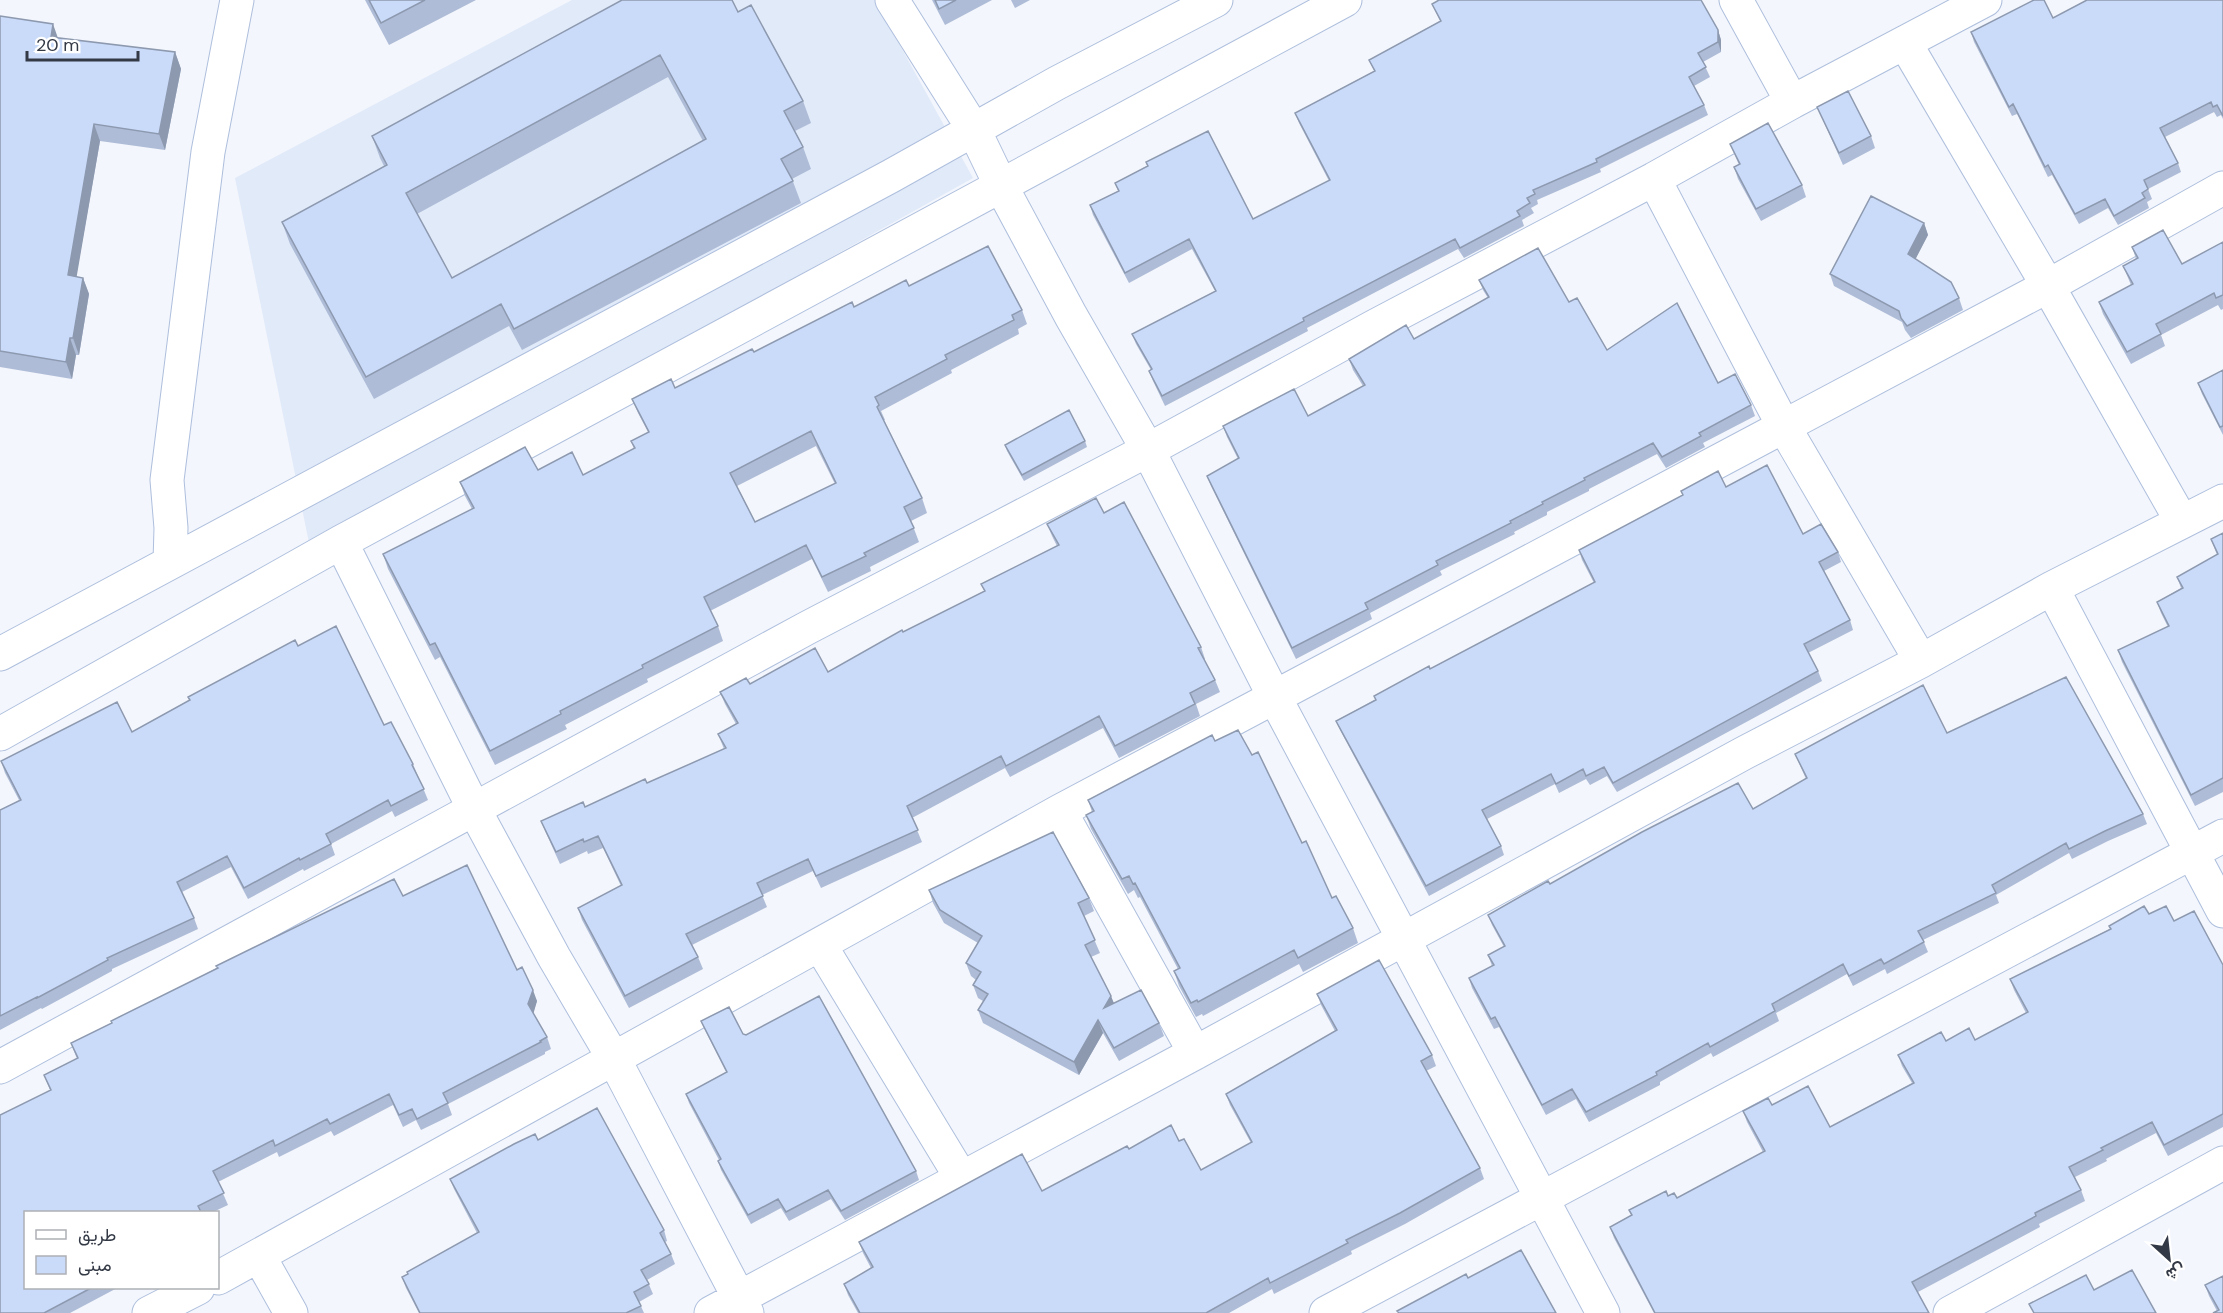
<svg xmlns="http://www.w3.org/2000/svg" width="2223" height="1313" font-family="'DM Sans',Vazirmatn,sans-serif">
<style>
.built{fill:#e1eaf9}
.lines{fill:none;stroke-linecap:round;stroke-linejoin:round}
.minor-casing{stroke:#aebfdd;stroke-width:35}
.minor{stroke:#fff;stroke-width:33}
.wall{fill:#aebcd7;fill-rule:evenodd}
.shaded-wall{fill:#8d99af}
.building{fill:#cadbfa;stroke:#8d99af;stroke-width:1.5;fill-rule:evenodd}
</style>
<rect width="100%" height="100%" fill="#f3f6fc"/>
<path class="built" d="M 572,0 L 875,0 L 973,178 L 310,548 L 235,178 Z"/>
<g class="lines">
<g class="minor-casing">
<path id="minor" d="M 892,0 L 974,130 L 1001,186 L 1071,316 L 1148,450 L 1274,696 L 1603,1313
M 1736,0 L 1792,102
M 1905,43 L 2048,286 L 2182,522
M 1654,179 L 1783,425 L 1921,661
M 341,542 L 474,809 L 554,957 L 614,1059 L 747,1313
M 170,562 L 171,528 L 167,480 L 208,152 L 237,0
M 2052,588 L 2223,911
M 0,654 L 891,176 L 1057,83 L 1216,0
M 0,734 L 341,542 L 1345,0
M 1060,811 L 1195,1053
M 820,945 L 962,1179
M 0,1067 L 807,628 L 1148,450 L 1375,326 L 1654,179 L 1792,102 L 1985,0
M 259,1256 L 291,1313
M 218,1278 L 1060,811 L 2048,286 L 2223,188
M 149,1313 L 198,1288
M 711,1313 L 1195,1053 L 1744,753 L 1921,661 L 2052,588 L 2223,501
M 1326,1313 L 2223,836
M 1950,1313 L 2223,1163"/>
</g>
<use href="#minor" class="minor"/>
</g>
<path class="wall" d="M 365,0 L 476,0 L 389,45 Z
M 932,0 L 992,0 L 945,25 Z
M 1011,0 L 1030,0 L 1015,8 Z
M 2223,0 L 2223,119 L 2221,115 L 2217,117 L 2214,112 L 2165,137 L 2178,163 L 2181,172 L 2148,189 L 2152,199 L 2147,202 L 2149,208 L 2118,225 L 2108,208 L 2079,224 L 2052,175 L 2048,177 L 2017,114 L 2012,116 L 1974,42 L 1971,32 L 2053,18 Z
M 1432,4 L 1718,30 L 1721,40 L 1721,52 L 1703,62 L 1710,77 L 1694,86 L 1704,105 L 1708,115 L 1600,169 L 1601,172 L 1537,200 L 1538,204 L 1531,208 L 1534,213 L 1522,220 L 1524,226 L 1464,258 L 1458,249 L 1307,328 L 1308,331 L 1165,406 L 1153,381 L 1149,371 L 1151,370 L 1136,344 L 1132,334 L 1215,291 L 1192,249 L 1129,283 L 1093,215 L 1090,205 L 1118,191 L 1115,183 L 1147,166 L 1146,162 L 1253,219 L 1329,181 L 1299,123 L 1295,113 L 1374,71 L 1369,60 L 1440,21 Z
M 738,12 L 803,101 L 811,123 L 795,131 L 803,147 L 811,169 L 792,179 L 801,203 L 522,350 L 509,326 L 374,399 L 290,244 L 282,222 L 384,166 L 380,158 L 372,136 ZM 668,77 L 703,141 L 452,278 L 417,214 Z
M 0,16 L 58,38 L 175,52 L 181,69 L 165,150 L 100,141 L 76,277 L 83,278 L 89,294 L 79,355 L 76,355 L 72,379 L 0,367 Z
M 1817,107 L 1871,136 L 1875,148 L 1843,165 L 1822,118 Z
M 1730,144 L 1802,185 L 1806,197 L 1761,221 L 1738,179 L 1734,167 L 1739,165 Z
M 1924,223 L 1928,235 L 1915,259 L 1959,298 L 1963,310 L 1911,338 L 1905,330 L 1902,322 L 1834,286 L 1830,274 Z
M 2223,242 L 2223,309 L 2221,310 L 2218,305 L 2161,335 L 2165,346 L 2131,364 L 2103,314 L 2099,302 L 2131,285 L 2123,266 L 2136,259 L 2132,247 L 2182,264 Z
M 1479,280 L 1569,302 L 1607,350 L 1718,383 L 1751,405 L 1755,416 L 1703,443 L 1705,447 L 1666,468 L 1657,454 L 1589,489 L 1589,491 L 1547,512 L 1547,515 L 1514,532 L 1515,534 L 1440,571 L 1442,575 L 1370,613 L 1372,619 L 1296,659 L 1211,486 L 1207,476 L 1238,459 L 1227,437 L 1223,426 L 1308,416 L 1363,386 L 1353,370 L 1349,359 L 1414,339 L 1488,298 L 1483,290 Z
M 909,286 L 1022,310 L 1027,324 L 1018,329 L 1019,334 L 951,370 L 952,373 L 881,411 L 885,420 L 884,420 L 922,498 L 927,513 L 911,521 L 919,542 L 870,567 L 871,571 L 828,592 L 812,559 L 710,611 L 718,626 L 723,641 L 647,679 L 648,682 L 565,725 L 567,729 L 495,765 L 440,657 L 435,660 L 388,569 L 383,554 L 472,509 L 465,496 L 460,482 L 538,470 L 583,475 L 634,449 L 631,441 L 648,432 L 638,413 L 632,399 L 675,388 L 854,307 ZM 816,446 L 835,484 L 755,522 L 737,486 Z
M 2223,370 L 2223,435 L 2202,394 L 2198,383 Z
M 1085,441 L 1087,447 L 1024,481 L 1007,451 L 1005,445 Z
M 1726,487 L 1803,534 L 1838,552 L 1841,562 L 1824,571 L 1850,620 L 1853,630 L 1808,653 L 1818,671 L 1822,681 L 1617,792 L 1607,776 L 1590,785 L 1586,779 L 1559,793 L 1555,784 L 1487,819 L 1501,846 L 1504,855 L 1429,896 L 1340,730 L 1336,721 L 1430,669 L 1594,583 L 1582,560 L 1579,550 L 1683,496 L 1681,491 Z
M 1104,513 L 1201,647 L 1205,659 L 1204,659 L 1215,680 L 1220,692 L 1196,704 L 1200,716 L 1119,758 L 1103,728 L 1010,777 L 1005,768 L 912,818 L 922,842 L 821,888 L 813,871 L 762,895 L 767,907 L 692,945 L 698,957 L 703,969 L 629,1008 L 582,920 L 578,908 L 621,886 L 603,848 L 588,854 L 587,851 L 560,864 L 546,833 L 541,821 L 585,807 L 647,783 L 724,749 L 718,734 L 736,724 L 725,704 L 720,692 L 750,684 L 828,672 L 984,591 L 981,584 L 1057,546 L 1052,536 L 1047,524 Z
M 2223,533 L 2223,792 L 2195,806 L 2122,662 L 2118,650 L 2168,627 L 2161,613 L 2157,602 L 2181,588 L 2177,577 L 2217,555 L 2211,539 Z
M 298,646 L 384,725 L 413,764 L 428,800 L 395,817 L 392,811 L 331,844 L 335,855 L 304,871 L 303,869 L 248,899 L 231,867 L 182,892 L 194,918 L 198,929 L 112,969 L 112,971 L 42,1009 L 41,1008 L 0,1030 L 0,810 L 19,800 L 5,773 L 1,761 L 132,732 L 189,700 L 188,697 Z
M 1947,733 L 2143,814 L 2147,824 L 2108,841 L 2072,859 L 2069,853 L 1996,895 L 1999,903 L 1923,940 L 1928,952 L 1887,974 L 1885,969 L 1853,986 L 1847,974 L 1776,1013 L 1779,1021 L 1713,1057 L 1711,1053 L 1660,1082 L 1660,1085 L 1589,1122 L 1576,1099 L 1546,1115 L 1499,1027 L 1494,1029 L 1472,988 L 1469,978 L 1492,966 L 1488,955 L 1504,947 L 1492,925 L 1488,915 L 1550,884 L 1753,809 L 1806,779 L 1795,754 Z
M 1215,741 L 1252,755 L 1302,843 L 1332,898 L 1353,928 L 1358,943 L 1303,972 L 1299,964 L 1203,1016 L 1202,1014 L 1196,1017 L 1179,986 L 1174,971 L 1178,969 L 1140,897 L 1138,898 L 1134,890 L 1128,894 L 1091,829 L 1086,815 L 1092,812 L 1088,800 Z
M 929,890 L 1089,898 L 1094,911 L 1084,916 L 1100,953 L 1091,957 L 1114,1003 L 1159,1023 L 1164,1036 L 1119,1061 L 1103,1033 L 1079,1075 L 983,1023 L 978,1010 L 983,1001 L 978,998 L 973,985 L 976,980 L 971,976 L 966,963 L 978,943 L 944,923 L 933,903 Z
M 403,896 L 517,970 L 537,1001 L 533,1013 L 547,1037 L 551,1049 L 545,1052 L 545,1054 L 448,1104 L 452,1115 L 421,1130 L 416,1120 L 403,1127 L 393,1105 L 334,1136 L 331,1131 L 279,1157 L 277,1152 L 218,1182 L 228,1205 L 213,1212 L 26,1212 L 26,1287 L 119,1287 L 70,1313 L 0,1313 L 50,1090 L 44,1075 L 77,1059 L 71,1043 Z
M 2149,914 L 2174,921 L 2223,965 L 2223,1127 L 2168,1156 L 2156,1133 L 2106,1159 L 2107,1161 L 2075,1177 L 2081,1190 L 2085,1201 L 2039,1224 L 2040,1227 L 1918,1292 L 1929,1313 L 1654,1313 L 1614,1238 L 1610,1227 L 1631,1215 L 1629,1210 L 1668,1196 L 1677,1198 L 1763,1152 L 1747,1122 L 1743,1111 L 1772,1105 L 1830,1127 L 1912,1083 L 1902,1066 L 1898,1055 L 1946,1041 L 1975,1040 L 2026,1013 L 2014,990 L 2010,979 L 2110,929 L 2109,926 Z
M 1317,994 L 1432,1055 L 1436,1066 L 1426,1071 L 1480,1168 L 1484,1179 L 1405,1224 L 1351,1251 L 1352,1254 L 1274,1294 L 1272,1289 L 1229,1313 L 858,1313 L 848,1295 L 844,1284 L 871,1268 L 863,1253 L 859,1242 L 1042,1191 L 1129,1149 L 1179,1141 L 1201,1170 L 1251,1143 L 1230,1105 L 1226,1094 L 1335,1031 L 1321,1005 Z
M 701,1021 L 743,1034 L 916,1171 L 919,1180 L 845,1220 L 831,1199 L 789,1221 L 781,1208 L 751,1224 L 721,1170 L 718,1161 L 719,1160 L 689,1103 L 686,1094 L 726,1072 L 705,1030 Z
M 538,1140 L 664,1230 L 667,1241 L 665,1242 L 671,1254 L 675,1264 L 647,1280 L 653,1294 L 639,1302 L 644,1313 L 419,1313 L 406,1288 L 402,1277 L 477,1233 L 454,1189 L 450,1179 Z
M 2205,1285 L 2223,1313 L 2217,1311 L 2209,1296 Z"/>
<path class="shaded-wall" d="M 53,24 L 59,41 L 51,37 Z
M 1718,30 L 1721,40 L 1721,52 L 1718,42 Z
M 175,52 L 181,69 L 165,150 L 159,134 Z
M 94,124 L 100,141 L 74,292 L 68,275 Z
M 1924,223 L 1928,235 L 1912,266 L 1908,254 Z
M 83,278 L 89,294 L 79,355 L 73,338 Z
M 70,338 L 76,355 L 72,379 L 66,362 Z
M 533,990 L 537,1001 L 533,1015 L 528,1004 Z
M 1111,996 L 1116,1009 L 1104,1008 Z
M 1098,1020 L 1103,1033 L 1079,1075 L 1074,1062 Z"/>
<path class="building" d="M 369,0 L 425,0 L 381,23 Z
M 622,0 L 732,0 L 738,12 L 751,5 L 803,101 L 784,111 L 803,147 L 781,159 L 793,181 L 514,329 L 501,304 L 366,377 L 282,222 L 387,165 L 372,136 ZM 660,55 L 706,139 L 452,278 L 406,193 Z
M 935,0 L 956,0 L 939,9 Z
M 1439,0 L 1701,0 L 1718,30 L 1718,42 L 1698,53 L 1706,67 L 1689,77 L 1704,105 L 1596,159 L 1597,162 L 1533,190 L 1535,194 L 1527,198 L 1530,203 L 1517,211 L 1520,216 L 1460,248 L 1455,239 L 1303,318 L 1304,321 L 1162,396 L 1149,371 L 1152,369 L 1132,334 L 1216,291 L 1189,239 L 1125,273 L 1090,205 L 1119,191 L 1115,183 L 1148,166 L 1146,162 L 1208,131 L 1253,219 L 1330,180 L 1295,113 L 1375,71 L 1369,60 L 1441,21 L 1432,4 Z
M 2034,0 L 2044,0 L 2053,18 L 2087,0 L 2223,0 L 2223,116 L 2217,105 L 2213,107 L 2211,102 L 2160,128 L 2178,163 L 2144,180 L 2148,189 L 2142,193 L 2145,198 L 2114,216 L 2105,199 L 2075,214 L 2048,165 L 2045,167 L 2013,104 L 2009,107 L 1971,32 Z
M 0,16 L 53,24 L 51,37 L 175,52 L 159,134 L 94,124 L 68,275 L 83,278 L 73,338 L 70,338 L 66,362 L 0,351 Z
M 1848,91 L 1871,136 L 1839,153 L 1817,107 Z
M 1768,123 L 1802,185 L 1756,209 L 1734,167 L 1740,164 L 1730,144 Z
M 1871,196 L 1924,223 L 1908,254 L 1951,282 L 1959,298 L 1907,326 L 1901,318 L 1899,311 L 1830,274 Z
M 2163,230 L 2182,264 L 2223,242 L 2223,295 L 2216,298 L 2214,293 L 2156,324 L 2161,334 L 2127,352 L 2099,302 L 2133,284 L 2123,266 L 2138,258 L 2132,247 Z
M 988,246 L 1022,310 L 1012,315 L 1014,320 L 945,355 L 947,359 L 875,397 L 879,405 L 877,407 L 922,498 L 904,507 L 914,528 L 864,553 L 866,556 L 822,577 L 806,545 L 704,597 L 718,626 L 642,665 L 643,668 L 560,711 L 561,714 L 490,751 L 435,643 L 430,645 L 383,554 L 474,508 L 460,482 L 525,447 L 538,470 L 572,452 L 583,475 L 635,448 L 631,441 L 649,432 L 632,399 L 671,379 L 675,388 L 752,349 L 754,352 L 852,302 L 854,307 L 906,280 L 909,286 ZM 811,431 L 836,483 L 755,522 L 730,473 Z
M 1538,248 L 1569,302 L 1577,298 L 1607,350 L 1677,303 L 1718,383 L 1735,374 L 1751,405 L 1699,433 L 1701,436 L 1662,457 L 1653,443 L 1584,478 L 1585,480 L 1542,502 L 1543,504 L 1510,521 L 1511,523 L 1436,561 L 1438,565 L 1365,603 L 1368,609 L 1292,648 L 1207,476 L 1239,458 L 1223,426 L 1294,389 L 1308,416 L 1365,385 L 1349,359 L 1406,325 L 1414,339 L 1489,297 L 1479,280 Z
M 2223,370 L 2223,426 L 2220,427 L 2198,383 Z
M 1069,410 L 1085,441 L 1022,475 L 1005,445 Z
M 1767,465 L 1803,534 L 1821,524 L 1838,552 L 1819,562 L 1850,620 L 1804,644 L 1818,671 L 1613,783 L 1604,767 L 1586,776 L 1583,769 L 1556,784 L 1551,774 L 1482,810 L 1501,846 L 1426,886 L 1336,721 L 1376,700 L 1374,696 L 1429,666 L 1430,669 L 1595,582 L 1579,550 L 1683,495 L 1681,491 L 1718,471 L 1726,487 Z
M 1096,498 L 1104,513 L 1124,502 L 1201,647 L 1198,648 L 1215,680 L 1190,693 L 1195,704 L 1115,746 L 1099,716 L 1006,766 L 1001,756 L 907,806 L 918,830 L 816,876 L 808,859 L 757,883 L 763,896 L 686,934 L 698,957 L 625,996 L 578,908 L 622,885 L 598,836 L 584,842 L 583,839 L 556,852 L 541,821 L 583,802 L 585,807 L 645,779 L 647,783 L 726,748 L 718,734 L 738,723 L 720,692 L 746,678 L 750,684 L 815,648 L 828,672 L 902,630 L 903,632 L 985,591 L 981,584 L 1059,545 L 1047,524 Z
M 2223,533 L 2223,778 L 2191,795 L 2118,650 L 2169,626 L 2157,602 L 2183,588 L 2177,577 L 2218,554 L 2211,539 Z
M 336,626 L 384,725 L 391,722 L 413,764 L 412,765 L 424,789 L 391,806 L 388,800 L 326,834 L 331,844 L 300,860 L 299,858 L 244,888 L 227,856 L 177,882 L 194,918 L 107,958 L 108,960 L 37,998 L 37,997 L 0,1016 L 0,810 L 21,800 L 1,761 L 117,702 L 132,732 L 190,700 L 188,697 L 295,640 L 298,646 Z
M 2066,677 L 2143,814 L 2105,831 L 2069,849 L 2066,843 L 1992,885 L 1996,893 L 1918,931 L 1924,942 L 1884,964 L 1881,959 L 1849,976 L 1843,964 L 1772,1004 L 1775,1011 L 1710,1047 L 1708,1043 L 1656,1072 L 1657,1075 L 1586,1112 L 1572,1089 L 1542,1105 L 1495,1017 L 1491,1019 L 1469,978 L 1494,965 L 1488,955 L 1505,946 L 1488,915 L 1548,881 L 1550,884 L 1642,832 L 1738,783 L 1753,809 L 1807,778 L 1795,754 L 1923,685 L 1947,733 Z
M 1238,730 L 1252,755 L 1258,752 L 1302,843 L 1306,841 L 1332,898 L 1336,896 L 1353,928 L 1298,958 L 1294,950 L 1198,1002 L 1197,1000 L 1191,1003 L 1174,971 L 1180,968 L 1135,883 L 1133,884 L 1129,876 L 1122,879 L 1086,815 L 1094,811 L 1088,800 L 1212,735 L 1215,741 Z
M 1053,832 L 1089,898 L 1078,903 L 1095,940 L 1085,945 L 1111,996 L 1104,1008 L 1141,990 L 1159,1023 L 1114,1048 L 1098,1020 L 1074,1062 L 978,1010 L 988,994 L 973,985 L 981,972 L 966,963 L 982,936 L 940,910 L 929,890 Z
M 467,865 L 517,970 L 522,967 L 533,990 L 528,1004 L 547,1037 L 540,1041 L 541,1042 L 443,1093 L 448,1103 L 417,1119 L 412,1109 L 399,1115 L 389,1094 L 330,1124 L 327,1119 L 275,1146 L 273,1140 L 213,1171 L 224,1193 L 198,1206 L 201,1212 L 26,1212 L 26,1287 L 93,1287 L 44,1313 L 0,1313 L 0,1115 L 51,1090 L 44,1075 L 78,1058 L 71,1043 L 112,1023 L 111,1021 L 218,968 L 216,966 L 394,879 L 403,896 Z
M 2144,906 L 2149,914 L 2166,906 L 2174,921 L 2194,911 L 2223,965 L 2223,1114 L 2164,1145 L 2152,1122 L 2101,1148 L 2103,1150 L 2069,1167 L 2081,1190 L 2035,1213 L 2036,1216 L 1912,1282 L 1929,1313 L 1655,1313 L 1610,1227 L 1632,1215 L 1629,1210 L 1666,1191 L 1668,1196 L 1674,1193 L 1677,1198 L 1765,1151 L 1743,1111 L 1768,1098 L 1772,1105 L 1808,1086 L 1830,1127 L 1914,1083 L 1898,1055 L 1941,1032 L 1946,1041 L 1969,1028 L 1975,1040 L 2028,1012 L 2010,979 L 2111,929 L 2109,926 Z
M 1379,960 L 1432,1055 L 1421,1061 L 1480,1168 L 1400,1213 L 1346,1240 L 1348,1243 L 1270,1283 L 1268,1278 L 1206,1313 L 860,1313 L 844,1284 L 873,1267 L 859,1242 L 1022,1154 L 1042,1191 L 1127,1146 L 1129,1149 L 1171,1125 L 1179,1141 L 1184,1139 L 1201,1170 L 1252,1142 L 1226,1094 L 1337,1030 L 1317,994 Z
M 819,996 L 916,1171 L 841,1211 L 828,1190 L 786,1212 L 778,1199 L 748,1215 L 718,1161 L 721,1159 L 686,1094 L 727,1072 L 701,1021 L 729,1007 L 743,1034 L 746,1035 Z
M 597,1108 L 664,1230 L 660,1233 L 671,1254 L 641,1270 L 649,1284 L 634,1292 L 641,1306 L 626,1313 L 420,1313 L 402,1277 L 408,1274 L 407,1272 L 479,1232 L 450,1179 L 514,1144 L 535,1134 L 538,1140 Z
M 1521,1250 L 1556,1313 L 1399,1313 L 1397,1311 L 1466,1274 L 1468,1278 Z
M 2132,1270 L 2156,1313 L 2034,1313 L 2029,1304 L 2086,1275 L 2094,1290 Z
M 2223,1276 L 2223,1313 L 2213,1313 L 2219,1310 L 2205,1285 Z"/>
<rect x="24" y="1211" width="195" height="78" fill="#ffffff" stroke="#adb0b5" stroke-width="1.5"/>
<rect x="36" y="1230" width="30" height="9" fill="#ffffff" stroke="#adb0b5" stroke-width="1.5"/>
<text x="78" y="1241" font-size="18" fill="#333945">طريق</text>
<rect x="36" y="1256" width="30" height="18" fill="#cadbfa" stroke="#adb0b5" stroke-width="1.5"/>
<text x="78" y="1271" font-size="18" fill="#333945">مبنى</text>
<g transform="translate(2169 1259) rotate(153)" stroke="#ffffff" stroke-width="4.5" paint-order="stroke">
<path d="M0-4.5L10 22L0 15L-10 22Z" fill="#333945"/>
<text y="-9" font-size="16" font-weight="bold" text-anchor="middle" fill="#333945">ش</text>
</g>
<path d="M27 51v9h111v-9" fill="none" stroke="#333945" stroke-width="3"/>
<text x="36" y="51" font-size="18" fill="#333945" stroke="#ffffff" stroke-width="4.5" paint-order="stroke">20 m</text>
</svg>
